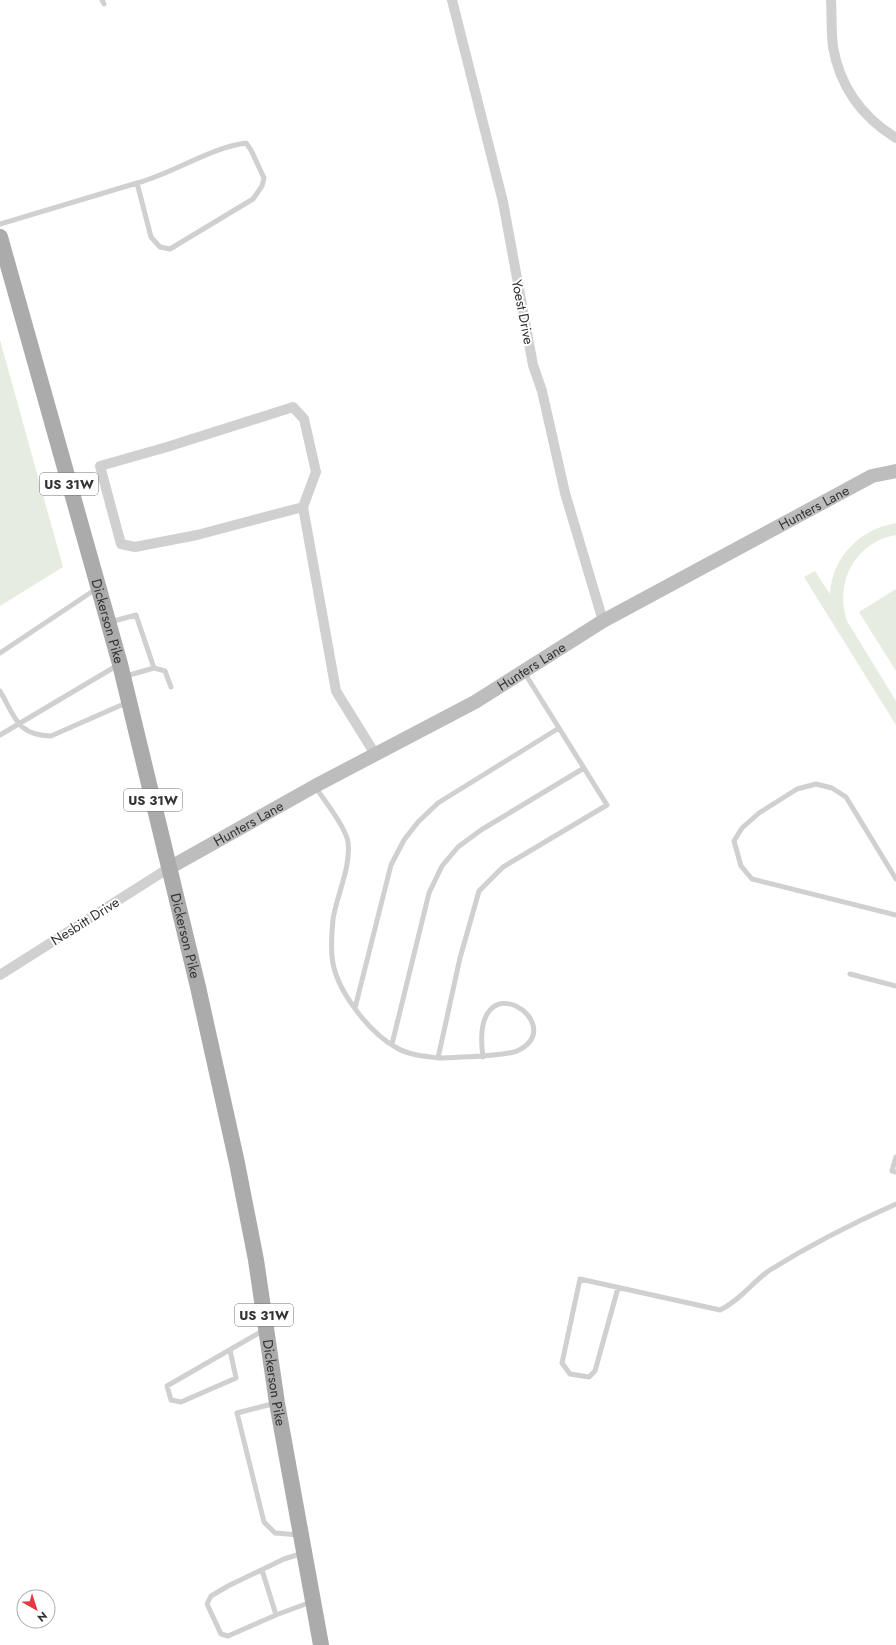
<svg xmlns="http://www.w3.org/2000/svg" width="896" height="1645" font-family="Jost,sans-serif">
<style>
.green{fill:#e6ecdf}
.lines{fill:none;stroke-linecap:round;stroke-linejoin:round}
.lane{stroke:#d0d0d0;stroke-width:5}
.street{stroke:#d0d0d0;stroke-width:10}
.secondary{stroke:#bdbdbd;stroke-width:14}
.primary{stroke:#ababab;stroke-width:16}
.labels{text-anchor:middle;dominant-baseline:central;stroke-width:4;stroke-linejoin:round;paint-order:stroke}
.shield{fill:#fff;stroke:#707070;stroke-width:1}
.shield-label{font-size:13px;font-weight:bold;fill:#333}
.street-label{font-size:14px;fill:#333;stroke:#fff}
</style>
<rect width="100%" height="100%" fill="#fff"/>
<path class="green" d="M 0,340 L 63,567 L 0,606 Z
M 896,523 L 896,535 C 855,542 834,583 847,621 L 896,701 L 896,725 L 804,577 L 815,571 L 830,594 C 832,557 860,529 896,523 Z
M 896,589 L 896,671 L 859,612 Z"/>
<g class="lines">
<path class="lane" d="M 102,0 L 104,4
M 0,224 L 137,183 C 174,173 209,148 246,143 L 251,150 L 264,178 L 262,186 L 253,199 L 170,249 L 160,247 L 151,237 L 137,183
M 110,622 L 136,615 L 154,668
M 0,653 L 96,589
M 126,676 L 154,668 L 165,671 L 171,687
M 0,691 C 15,717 17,735 51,736 L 126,703
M 0,735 L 118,665
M 315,787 C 324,799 346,828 348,842 C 351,868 337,894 333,919 C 332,930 331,945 332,956 C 334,988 369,1033 397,1048 C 409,1055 424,1056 438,1058 L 460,958 L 479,891 L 503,867 L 607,805 L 524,672
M 896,879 L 846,797 L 832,788 L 816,784 L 797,789 L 759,813 L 742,828 L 734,841 L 741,866 L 752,879 L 896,915
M 850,974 L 896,986
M 355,1008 L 391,865 L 404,840 L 418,822 L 438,803 L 559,728
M 392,1044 L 429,893 L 442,866 L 458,847 L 481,830 L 584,768
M 438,1058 C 460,1057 481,1057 502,1054 C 507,1053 513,1053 517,1051 C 573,1024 469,956 483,1057
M 896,1157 L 892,1171 L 896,1172
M 618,1288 L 595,1371 L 589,1377 L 570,1374 L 562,1363 L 580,1279 L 720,1310 C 741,1300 752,1282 770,1270 C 810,1245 853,1223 896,1204
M 230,1350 L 236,1378 L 181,1402 L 171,1400 L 167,1386 L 264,1330
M 276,1403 L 237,1413 L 264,1522 L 275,1533 L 299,1535
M 262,1570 L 276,1615 L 228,1636 L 221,1634 L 207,1604 L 211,1596 L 228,1586 L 284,1559 L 303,1553
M 276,1615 L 311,1602"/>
<path class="street" d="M 452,0 L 503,202 L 533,365 L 542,391 L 565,493 L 603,621
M 831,0 C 832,15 831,32 833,47 C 840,87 862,117 896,138
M 303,507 L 197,535 L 135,547 L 121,544 L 100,466 L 167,447 L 293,407 L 304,419 L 316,472 L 303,507 L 336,691 L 375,754
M 0,975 L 169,868"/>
<path class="secondary" id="s1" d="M 169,868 L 315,786 L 475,702 L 603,621 L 872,476 L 896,471"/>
<path class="primary" id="s2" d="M 0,237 L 120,664 L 198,987 L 237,1163 L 256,1260 L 277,1403 L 321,1645"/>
</g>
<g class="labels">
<g class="shield">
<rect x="40" y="473" width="58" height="22" rx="3"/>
<rect x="124" y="789" width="58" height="22" rx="3"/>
<rect x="235" y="1304" width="58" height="22" rx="3"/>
</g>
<g class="shield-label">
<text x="69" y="484">US 31W</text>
<text x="153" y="800">US 31W</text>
<text x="264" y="1315">US 31W</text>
</g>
<g class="street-label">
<text transform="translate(523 312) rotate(79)">Yoest Drive</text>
<text stroke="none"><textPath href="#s1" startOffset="739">Hunters Lane</textPath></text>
<text stroke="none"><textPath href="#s2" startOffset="399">Dickerson Pike</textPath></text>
<text stroke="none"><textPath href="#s1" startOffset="415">Hunters Lane</textPath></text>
<text stroke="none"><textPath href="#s1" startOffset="91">Hunters Lane</textPath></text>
<text transform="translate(85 921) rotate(-32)">Nesbitt Drive</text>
<text stroke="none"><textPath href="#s2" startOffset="723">Dickerson Pike</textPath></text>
<text stroke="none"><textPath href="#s2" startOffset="1179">Dickerson Pike</textPath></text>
</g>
</g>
<g transform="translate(36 1609) rotate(141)"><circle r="19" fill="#ffffff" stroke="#adadad"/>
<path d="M0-3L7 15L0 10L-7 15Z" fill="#e63946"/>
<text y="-6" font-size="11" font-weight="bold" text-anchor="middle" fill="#333333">N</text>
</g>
</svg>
